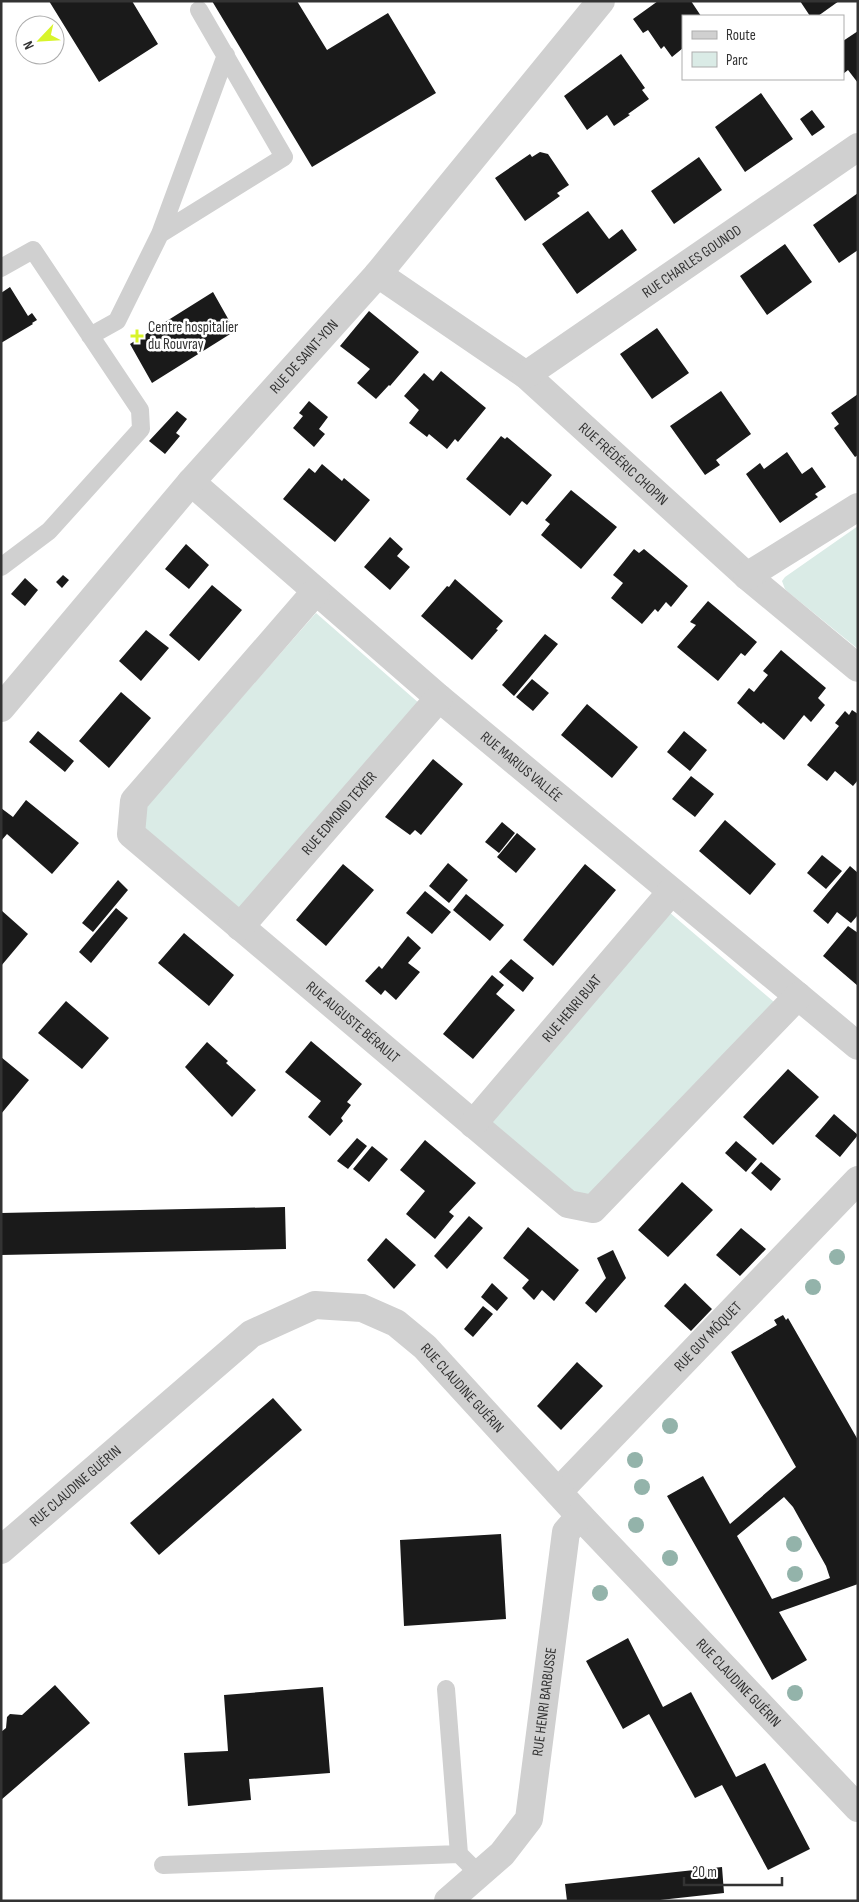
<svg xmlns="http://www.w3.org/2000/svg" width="859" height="1902" font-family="'Sofia Sans Condensed',sans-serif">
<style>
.green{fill:#daebe6}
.building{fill:#1a1a1a;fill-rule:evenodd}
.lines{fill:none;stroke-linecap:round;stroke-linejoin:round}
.lane{stroke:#d0d0d0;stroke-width:18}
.street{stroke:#d0d0d0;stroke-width:28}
.tree{fill:#93b3aa}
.poi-dot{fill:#d8f42b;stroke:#fff;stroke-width:2}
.labels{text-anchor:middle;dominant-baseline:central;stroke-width:5;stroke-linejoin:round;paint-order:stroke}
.street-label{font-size:15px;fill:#333;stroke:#fff}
.poi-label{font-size:15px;fill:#333;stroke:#fff;text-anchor:start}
</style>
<rect width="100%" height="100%" fill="#fff"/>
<path class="green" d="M 858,526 L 858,649 L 788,592 L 785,589 L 782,581 L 785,577 Z
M 316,613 L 420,704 L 238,911 L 141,826 L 139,814 Z
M 669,912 L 774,1002 L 591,1197 L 575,1197 L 490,1121 Z"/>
<path class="building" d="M 49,1 L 132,1 L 158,44 L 99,82 Z
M 212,1 L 297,1 L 327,50 L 388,13 L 436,93 L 312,167 Z
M 658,1 L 691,1 L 701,16 L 683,16 L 683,48 L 672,57 L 664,46 L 661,49 L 648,30 L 643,33 L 633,19 Z
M 800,1 L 839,1 L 818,16 L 810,16 Z
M 858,31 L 858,83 L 848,70 L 843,74 L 843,41 Z
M 621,54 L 645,88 L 642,90 L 649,99 L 628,114 L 630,115 L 614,126 L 607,115 L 587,130 L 564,96 Z
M 761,93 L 793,139 L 745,172 L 715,127 Z
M 812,110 L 825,127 L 812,136 L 800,119 Z
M 540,152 L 548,154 L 569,185 L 557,193 L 560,196 L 525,221 L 495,178 L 530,154 L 532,157 Z
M 699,157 L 722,190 L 674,224 L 651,191 Z
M 858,193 L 858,250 L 839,263 L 813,225 Z
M 588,211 L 609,239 L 622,229 L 637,250 L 577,294 L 542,244 Z
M 785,244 L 812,282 L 767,315 L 740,276 Z
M 10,287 L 28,316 L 32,313 L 37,320 L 32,323 L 33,324 L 1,343 L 1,293 Z
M 213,292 L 235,331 L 152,383 L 130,344 Z
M 369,311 L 419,352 L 390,386 L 389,385 L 376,399 L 357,383 L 370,369 L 340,346 Z
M 657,328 L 689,373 L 652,399 L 620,354 Z
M 441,371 L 486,408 L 458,442 L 455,439 L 447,449 L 429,434 L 427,437 L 409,423 L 419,410 L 404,396 L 424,373 L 433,381 Z
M 721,391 L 751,434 L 716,460 L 720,465 L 705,475 L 670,426 Z
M 858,394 L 858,455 L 855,457 L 834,428 L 839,424 L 831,413 Z
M 309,401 L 328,417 L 319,429 L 325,434 L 314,447 L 293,428 L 303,416 L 299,413 Z
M 177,411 L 187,419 L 176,433 L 180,436 L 165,454 L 149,441 Z
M 501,436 L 505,439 L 507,437 L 552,475 L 527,505 L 522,501 L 510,516 L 466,479 Z
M 787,452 L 802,474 L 812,467 L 826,487 L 815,494 L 818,497 L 780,523 L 746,474 L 760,463 L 764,469 Z
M 322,464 L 342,481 L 344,478 L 370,500 L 335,542 L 283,499 L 309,468 L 315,473 Z
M 571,490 L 617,527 L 581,569 L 541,535 L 550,524 L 545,520 Z
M 390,537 L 403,549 L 397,556 L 410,567 L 390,590 L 364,567 Z
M 186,544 L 209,565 L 189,589 L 165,569 Z
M 634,549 L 639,553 L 644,549 L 688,586 L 671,607 L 666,602 L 658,612 L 655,609 L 642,624 L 611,598 L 623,583 L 613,575 Z
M 63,575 L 69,580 L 62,588 L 56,582 Z
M 25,578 L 38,590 L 25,606 L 11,594 Z
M 455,579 L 503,621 L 496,629 L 498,630 L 472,660 L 421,616 L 447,586 L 449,587 Z
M 212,585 L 242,610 L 199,661 L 169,635 Z
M 708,601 L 757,642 L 745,656 L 741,653 L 718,681 L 677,647 L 696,625 L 690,622 Z
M 146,630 L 169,648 L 141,681 L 119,661 Z
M 545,634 L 558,644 L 514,696 L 502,685 Z
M 781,650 L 826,688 L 818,698 L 825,705 L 811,722 L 804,715 L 784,740 L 763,722 L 761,724 L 737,703 L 749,688 L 754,692 L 768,675 L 763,671 Z
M 532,679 L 549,693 L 533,711 L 516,697 Z
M 121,692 L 151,718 L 109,768 L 79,741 Z
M 587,704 L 638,747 L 612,778 L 561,735 Z
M 852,710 L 858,714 L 858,780 L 853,786 L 835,771 L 827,781 L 807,765 L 839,726 L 835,723 L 845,711 L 849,715 Z
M 38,731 L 74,761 L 65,772 L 29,742 Z
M 684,731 L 707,750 L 690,771 L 667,752 Z
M 433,759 L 463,784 L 421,835 L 415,830 L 410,835 L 385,817 Z
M 691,776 L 714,794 L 695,817 L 672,799 Z
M 26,800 L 79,843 L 52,874 L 7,834 L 1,841 L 1,808 L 13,817 Z
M 725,820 L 776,864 L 750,895 L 699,851 Z
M 502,822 L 515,833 L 499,853 L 485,842 Z
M 517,833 L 536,849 L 516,873 L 497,857 Z
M 822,855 L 842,871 L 826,889 L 807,873 Z
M 448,863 L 468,880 L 449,903 L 429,886 Z
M 343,864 L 374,890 L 326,946 L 296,920 Z
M 585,864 L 616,890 L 553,966 L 523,940 Z
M 850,866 L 858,873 L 858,915 L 851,923 L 837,912 L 828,924 L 813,911 Z
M 118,880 L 128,890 L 93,932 L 82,923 Z
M 425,891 L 451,912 L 432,934 L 406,913 Z
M 466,894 L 504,925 L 490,941 L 453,910 Z
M 116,908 L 128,918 L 91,963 L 79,952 Z
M 1,910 L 28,934 L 1,966 Z
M 848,926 L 858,933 L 858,986 L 823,956 Z
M 184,933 L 234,975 L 209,1006 L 158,963 Z
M 408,936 L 421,948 L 408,963 L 420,972 L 396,1000 L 385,990 L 381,995 L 365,981 L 379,966 L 382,969 Z
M 511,959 L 534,978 L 523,992 L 499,972 Z
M 492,975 L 504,985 L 496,994 L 515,1010 L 473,1059 L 443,1034 Z
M 66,1001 L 109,1038 L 82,1069 L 38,1033 Z
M 311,1041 L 362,1084 L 347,1102 L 351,1105 L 341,1118 L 343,1121 L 330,1136 L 308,1117 L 321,1101 L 285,1072 Z
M 207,1042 L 228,1061 L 226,1063 L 256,1090 L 232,1117 L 185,1067 Z
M 1,1057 L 29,1080 L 1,1114 Z
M 788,1069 L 819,1097 L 773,1145 L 743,1117 Z
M 834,1114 L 858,1135 L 840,1157 L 815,1136 Z
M 357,1138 L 367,1146 L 348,1169 L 337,1161 Z
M 425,1140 L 476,1183 L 449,1212 L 454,1216 L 435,1239 L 406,1214 L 425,1191 L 400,1170 Z
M 736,1141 L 757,1159 L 746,1172 L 725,1153 Z
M 372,1146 L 388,1159 L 369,1182 L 353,1169 Z
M 761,1162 L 781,1179 L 771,1191 L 751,1173 Z
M 682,1182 L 713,1210 L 668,1257 L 638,1230 Z
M 285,1207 L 286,1249 L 1,1255 L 1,1213 Z
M 469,1216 L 483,1228 L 447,1269 L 434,1256 Z
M 528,1227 L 579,1270 L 554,1301 L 542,1290 L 534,1300 L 522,1288 L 529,1280 L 503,1258 Z
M 741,1228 L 766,1249 L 740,1276 L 716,1255 Z
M 386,1238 L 416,1265 L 394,1289 L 367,1260 Z
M 613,1250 L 626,1278 L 596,1313 L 585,1303 L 606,1278 L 597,1258 Z
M 492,1283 L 508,1298 L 497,1311 L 481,1297 Z
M 685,1283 L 712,1309 L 691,1331 L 664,1306 Z
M 483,1306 L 493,1314 L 473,1337 L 464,1329 Z
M 783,1315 L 786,1320 L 788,1318 L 858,1440 L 858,1584 L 779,1612 L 807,1660 L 772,1680 L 667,1496 L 703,1476 L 730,1524 L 796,1467 L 731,1352 L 777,1325 L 774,1320 ZM 784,1497 L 793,1507 L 826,1566 L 830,1578 L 772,1599 L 737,1536 Z
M 577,1362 L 603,1386 L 561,1430 L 537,1406 Z
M 273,1398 L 302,1430 L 159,1555 L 130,1523 Z
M 501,1534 L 506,1619 L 404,1626 L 400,1540 Z
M 628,1638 L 663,1707 L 691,1692 L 736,1777 L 765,1763 L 810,1849 L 768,1870 L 722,1785 L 695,1798 L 649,1714 L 623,1729 L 586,1661 Z
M 55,1685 L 90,1723 L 1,1800 L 1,1732 L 6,1728 L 7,1717 L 10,1714 L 22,1715 Z
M 323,1687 L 330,1773 L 249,1779 L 251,1800 L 188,1806 L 184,1753 L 228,1751 L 224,1695 Z
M 722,1867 L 724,1893 L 651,1901 L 567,1901 L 565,1884 Z"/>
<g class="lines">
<path class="lane" d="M 160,234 L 284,157 L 199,10
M 1,268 L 33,250 L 140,410 L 141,429 L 49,531 L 1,567
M 90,336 L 117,321 L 160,234 L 226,55
M 446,1689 L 459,1854
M 163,1865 L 459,1854 L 479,1874"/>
<g class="street">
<path id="s1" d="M 378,274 L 526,375 L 747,576 L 858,668"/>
<path id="s2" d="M 526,375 L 858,147"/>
<path id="s3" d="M 191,482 L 439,698 L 858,1046"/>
<path d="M 747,576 L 858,507"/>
<path id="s4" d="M 316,591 L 134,801 L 131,834 L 568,1204 L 593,1209 L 798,996"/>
<path id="s5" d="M 1,708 L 191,482 L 378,274 L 601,1"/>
<path id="s6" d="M 240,927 L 439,698"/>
<path id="s7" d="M 473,1124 L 671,892"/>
<path id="s8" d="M 558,1492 L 858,1180"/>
<path id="s9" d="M 1,1550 L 251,1334 L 315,1305 L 362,1308 L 396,1323 L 425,1347 L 580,1516 L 858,1808"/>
<path id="s10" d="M 448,1901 L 502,1854 L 529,1819 L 566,1532 L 580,1516"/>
</g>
</g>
<g class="tree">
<circle cx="837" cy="1257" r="8"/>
<circle cx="813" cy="1287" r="8"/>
<circle cx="670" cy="1426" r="8"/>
<circle cx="635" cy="1460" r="8"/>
<circle cx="642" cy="1487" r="8"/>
<circle cx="636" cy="1525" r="8"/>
<circle cx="794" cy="1544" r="8"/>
<circle cx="670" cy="1558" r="8"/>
<circle cx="795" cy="1574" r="8"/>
<circle cx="600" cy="1593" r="8"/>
<circle cx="795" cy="1693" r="8"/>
</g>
<path class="poi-dot" d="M134.5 328.5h5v5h5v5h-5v5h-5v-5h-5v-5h5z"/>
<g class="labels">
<g class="street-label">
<text stroke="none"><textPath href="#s2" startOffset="201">RUE CHARLES GOUNOD</textPath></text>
<text stroke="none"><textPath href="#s5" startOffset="464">RUE DE SAINT-YON</textPath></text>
<text stroke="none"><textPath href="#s1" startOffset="311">RUE FRÉDÉRIC CHOPIN</textPath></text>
<text stroke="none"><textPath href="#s3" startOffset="436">RUE MARIUS VALLÉE</textPath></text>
<text stroke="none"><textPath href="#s6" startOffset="151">RUE EDMOND TEXIER</textPath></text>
<text stroke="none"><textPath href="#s7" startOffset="152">RUE HENRI BUAT</textPath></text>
<text stroke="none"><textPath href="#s4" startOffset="602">RUE AUGUSTE BÉRAULT</textPath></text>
<text stroke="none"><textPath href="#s8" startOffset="216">RUE GUY MÔQUET</textPath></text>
<text stroke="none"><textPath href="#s9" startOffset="578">RUE CLAUDINE GUÉRIN</textPath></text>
<text stroke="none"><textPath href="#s9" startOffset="98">RUE CLAUDINE GUÉRIN</textPath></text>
<text stroke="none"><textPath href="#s9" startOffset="982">RUE CLAUDINE GUÉRIN</textPath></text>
<text stroke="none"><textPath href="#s10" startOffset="234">RUE HENRI BARBUSSE</textPath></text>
</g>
<g class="poi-label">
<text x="148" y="327">Centre hospitalier<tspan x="148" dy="17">du Rouvray</tspan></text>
</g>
</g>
<rect width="859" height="1902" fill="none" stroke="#333333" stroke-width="5"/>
<rect x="682" y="15" width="162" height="65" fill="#ffffff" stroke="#adadad"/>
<rect x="692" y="31" width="25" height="8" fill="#d0d0d0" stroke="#adadad"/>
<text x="726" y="40" font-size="15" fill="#333333">Route</text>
<rect x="692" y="52" width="25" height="15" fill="#daebe6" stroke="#adadad"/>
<text x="726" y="65" font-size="15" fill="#333333">Parc</text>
<g transform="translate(40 40) rotate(245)"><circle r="24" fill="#ffffff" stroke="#adadad"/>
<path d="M0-4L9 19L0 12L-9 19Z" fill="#d8f42b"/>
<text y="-8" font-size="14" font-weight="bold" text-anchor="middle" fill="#333333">N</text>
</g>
<path d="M684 1877v8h98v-8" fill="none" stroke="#333333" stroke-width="2.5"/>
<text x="692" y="1877" font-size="15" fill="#333333" stroke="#ffffff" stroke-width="4" paint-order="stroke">20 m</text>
</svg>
